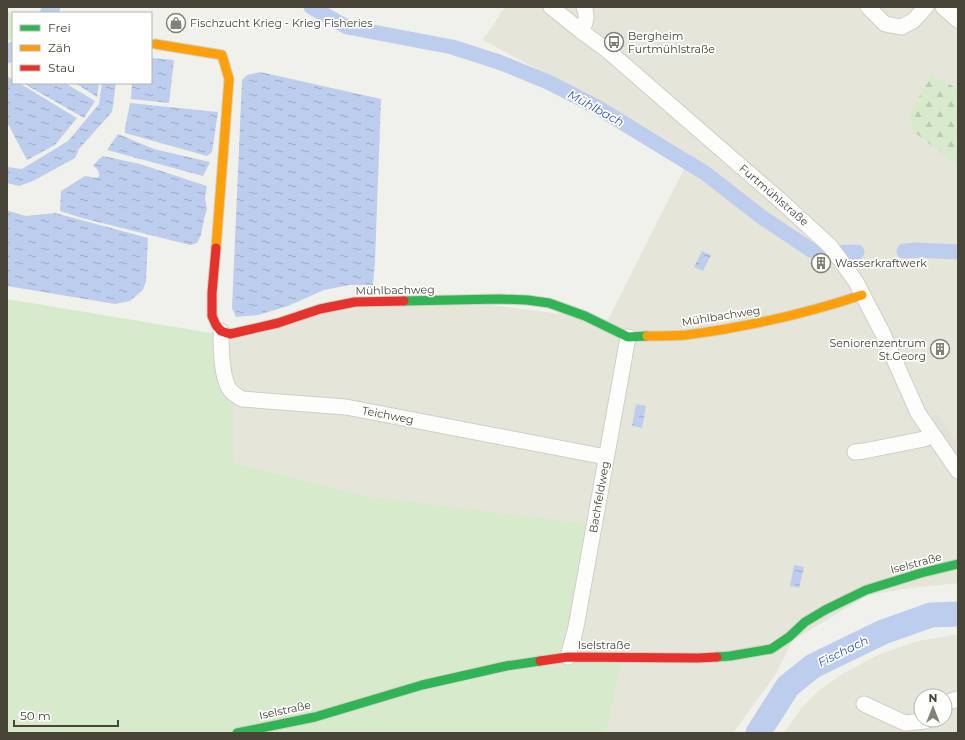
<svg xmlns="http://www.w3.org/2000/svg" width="965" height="740" font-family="Montserrat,sans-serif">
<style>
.residential{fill:#e5e5d9;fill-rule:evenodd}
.grass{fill:#d7ebcc}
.forest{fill:url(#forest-firs)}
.parking{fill:#e0e0db}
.water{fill:url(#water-ripples)}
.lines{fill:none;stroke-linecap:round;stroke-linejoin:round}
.canal{stroke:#bdcded;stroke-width:15}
.river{stroke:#bdcded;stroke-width:25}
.street-casing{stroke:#cfcfc8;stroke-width:17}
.fast-casing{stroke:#d1d1c4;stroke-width:11}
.slow-casing{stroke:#d1d1c4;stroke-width:11}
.jam-casing{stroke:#d1d1c4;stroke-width:11}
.street{stroke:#fdfdfc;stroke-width:15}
.fast{stroke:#30b455;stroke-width:9}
.slow{stroke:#ff9f0a;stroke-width:9}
.jam{stroke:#e5322d;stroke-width:9}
.labels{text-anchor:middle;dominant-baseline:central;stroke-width:3.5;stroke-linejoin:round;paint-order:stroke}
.poi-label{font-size:11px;fill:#474537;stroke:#fff;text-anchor:start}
.street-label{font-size:11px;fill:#474537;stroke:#fff}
.water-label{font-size:12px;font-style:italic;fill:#345aaf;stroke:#fff}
</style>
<defs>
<pattern id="forest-firs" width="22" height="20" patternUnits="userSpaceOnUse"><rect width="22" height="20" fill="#d7ebcc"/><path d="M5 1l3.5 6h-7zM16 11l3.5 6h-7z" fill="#bacbb0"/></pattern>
<pattern id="water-ripples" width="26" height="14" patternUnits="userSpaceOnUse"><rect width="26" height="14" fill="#bdcded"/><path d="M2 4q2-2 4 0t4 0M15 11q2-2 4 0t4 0" fill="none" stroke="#9ba8c1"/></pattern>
</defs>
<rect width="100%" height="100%" fill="#f1f1eb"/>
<path class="residential" d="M 505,7 L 954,7 L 958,10 L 958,89 L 931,74 L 914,132 L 958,166 L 958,583 L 903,589 L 866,596 L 792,641 L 776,674 L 733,733 L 606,733 L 622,662 L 561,664 L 364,496 L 233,462 L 233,402 L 231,399 L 211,333 L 412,295 L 608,320 L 691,155 L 640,124 L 483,40 Z
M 953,635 L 958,635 L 958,733 L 784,733 L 802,707 L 821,689 L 844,673 L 880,654 L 918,641 ZM 921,696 L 945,696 L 945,720 L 921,720 Z"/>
<path class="grass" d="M 7,299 L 211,333 L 218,352 L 231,399 L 233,402 L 233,462 L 364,496 L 588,524 L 562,663 L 622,662 L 606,733 L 7,733 Z"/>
<path class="forest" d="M 7,9 L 13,16 L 13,37 L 7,42 Z
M 931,74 L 958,89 L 958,166 L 914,132 L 909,116 Z"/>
<path class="parking" d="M 937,414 L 958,445 L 958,457 L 941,435 L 931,418 Z"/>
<path class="water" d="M 151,58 L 174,60 L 169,103 L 131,99 L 132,83 L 151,83 Z
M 260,72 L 381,99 L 375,261 L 373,285 L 349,285 L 324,290 L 288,306 L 258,315 L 236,317 L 232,308 L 242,80 L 247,75 Z
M 8,77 L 13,79 L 13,83 L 19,83 L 77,118 L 55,145 L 27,160 L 7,122 L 7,80 Z
M 23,83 L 65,83 L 95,101 L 84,118 Z
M 75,83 L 97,83 L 99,84 L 97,97 Z
M 102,83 L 116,83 L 112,112 L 79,149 L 75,158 L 33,181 L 19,186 L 7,183 L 7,167 L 22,169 L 68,141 L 99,104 Z
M 130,103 L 218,112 L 212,152 L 207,156 L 125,133 L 125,128 Z
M 118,134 L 154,149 L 210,162 L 203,176 L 107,150 Z
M 103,156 L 140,164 L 207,186 L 205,199 L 207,209 L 204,219 L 201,235 L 197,243 L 190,245 L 82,218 L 60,211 L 61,191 L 85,176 L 97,178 L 99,176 C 99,171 98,169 93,166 L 99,159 Z
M 7,209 L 9,211 L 26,216 L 55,213 L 148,238 L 146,281 L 143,290 L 130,301 L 115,304 L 7,286 Z
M 702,251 L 711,255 L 703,271 L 694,267 Z
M 636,404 L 646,406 L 642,428 L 632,426 Z
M 794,565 L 804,567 L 799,588 L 790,586 Z"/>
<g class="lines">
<path class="canal" d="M 311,7 L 347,27 L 452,47 L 499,62 L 548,82 L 597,107 L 705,173 L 763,218 L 811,250 L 824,253 L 857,252
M 47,13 L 53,7
M 7,56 L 13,49
M 904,251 L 916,250 L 958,252"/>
<path class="river" d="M 758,733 L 788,686 L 813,666 L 883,632 L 931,615 L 958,614"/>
<g class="street-casing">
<path id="street" d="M 551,7 L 581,31 L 607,50 L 782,202 L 830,246 L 844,265 L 856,282 L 882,332 L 918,413 L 958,471
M 868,7 L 885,24 L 901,27 L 913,21 L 926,7
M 943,7 L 958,20
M 581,31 C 586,23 588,16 584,7
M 221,331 C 221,345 221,382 232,392 C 235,395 239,397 242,399 L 346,407 L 606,457
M 855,452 L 864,451 L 924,439 L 933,435
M 568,657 L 576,627 L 628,337
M 864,704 L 905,723 L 925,721 L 927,720
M 945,705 L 948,702 L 958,699"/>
</g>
<g class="fast-casing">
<path id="fast" d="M 404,301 L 499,299 L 527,300 L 549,303 L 585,316 L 628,337 L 647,336
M 717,657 L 730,656 L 771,649 L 789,637 L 805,622 L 825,610 L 866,590 L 921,573 L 958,564
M 237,733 L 315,717 L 422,685 L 506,666 L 540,661"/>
</g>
<g class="slow-casing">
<path id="slow" d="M 155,44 L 222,55 L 229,79 L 216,248
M 647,336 C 660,336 673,336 686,335 C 746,327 805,314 862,295"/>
</g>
<g class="jam-casing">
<path id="jam" d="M 216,248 L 212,293 L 212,316 L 216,325 L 221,331 L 230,334 L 278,323 L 320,309 L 355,302 L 404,301
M 540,661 L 568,657 L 698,658 L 717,657"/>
</g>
<use href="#street" class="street"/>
<use href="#fast" class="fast"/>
<use href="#slow" class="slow"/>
<use href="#jam" class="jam"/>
</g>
<defs>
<g id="shop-ring" transform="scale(1)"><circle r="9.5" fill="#fff" stroke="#828176" stroke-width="1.5"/><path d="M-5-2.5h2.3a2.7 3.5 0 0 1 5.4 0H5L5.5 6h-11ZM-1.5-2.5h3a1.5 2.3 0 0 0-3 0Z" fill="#828176"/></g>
<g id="bus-ring" transform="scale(1)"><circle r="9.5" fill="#fff" stroke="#828176" stroke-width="1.5"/><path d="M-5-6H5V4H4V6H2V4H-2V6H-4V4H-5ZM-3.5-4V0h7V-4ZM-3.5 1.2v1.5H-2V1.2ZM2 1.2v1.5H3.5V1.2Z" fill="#828176"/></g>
<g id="building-ring" transform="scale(1)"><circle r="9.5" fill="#fff" stroke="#828176" stroke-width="1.5"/><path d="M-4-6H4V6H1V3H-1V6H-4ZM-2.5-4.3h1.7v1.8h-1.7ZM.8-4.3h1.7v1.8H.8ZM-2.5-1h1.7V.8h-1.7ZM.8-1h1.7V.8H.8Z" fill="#828176"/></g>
</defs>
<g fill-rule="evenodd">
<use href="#shop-ring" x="176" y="23"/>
<use href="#bus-ring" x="614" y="42"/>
<use href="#building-ring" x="821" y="263"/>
<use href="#building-ring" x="940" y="349"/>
</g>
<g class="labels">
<g class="poi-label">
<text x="190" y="23">Fischzucht Krieg - Krieg Fisheries</text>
<text x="628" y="36">Bergheim<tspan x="628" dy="13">Furtmühlstraße</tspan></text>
<text x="835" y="263">Wasserkraftwerk</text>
<text x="926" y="343" text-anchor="end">Seniorenzentrum<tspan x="926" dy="13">St.Georg</tspan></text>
</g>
<g class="street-label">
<text transform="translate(774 195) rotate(41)">Furtmühlstraße</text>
<text transform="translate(395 290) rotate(-1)">Mühlbachweg</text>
<text transform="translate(721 316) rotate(-9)">Mühlbachweg</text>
<text transform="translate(388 415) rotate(11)">Teichweg</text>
<text transform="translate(599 497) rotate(-80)">Bachfeldweg</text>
<text transform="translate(916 563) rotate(-15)">Iselstraße</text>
<text x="604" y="645">Iselstraße</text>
<text transform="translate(285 710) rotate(-12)">Iselstraße</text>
</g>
<g class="water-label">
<text transform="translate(596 108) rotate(29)">Mühlbach</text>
<text transform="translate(843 651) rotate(-26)">Fischach</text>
</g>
</g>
<rect width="965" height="740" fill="none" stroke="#474537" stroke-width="16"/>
<rect x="12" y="12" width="140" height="72" fill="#ffffff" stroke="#b5b5af"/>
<rect x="20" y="25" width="20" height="6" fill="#30b455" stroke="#b5b5af"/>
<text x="48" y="32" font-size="12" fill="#474537">Frei</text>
<rect x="20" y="45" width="20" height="6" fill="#ff9f0a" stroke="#b5b5af"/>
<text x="48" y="52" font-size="12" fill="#474537">Zäh</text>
<rect x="20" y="65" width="20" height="6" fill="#e5322d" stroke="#b5b5af"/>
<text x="48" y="72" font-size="12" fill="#474537">Stau</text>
<g transform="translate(933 708)"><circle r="19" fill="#ffffff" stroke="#b5b5af"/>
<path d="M0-3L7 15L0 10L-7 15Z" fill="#828176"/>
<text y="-6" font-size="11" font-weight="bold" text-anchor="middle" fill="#474537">N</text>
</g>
<path d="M14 720v6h104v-6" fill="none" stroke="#474537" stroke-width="2"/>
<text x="20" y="720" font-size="12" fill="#474537" stroke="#ffffff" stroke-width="3" paint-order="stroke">50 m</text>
</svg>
